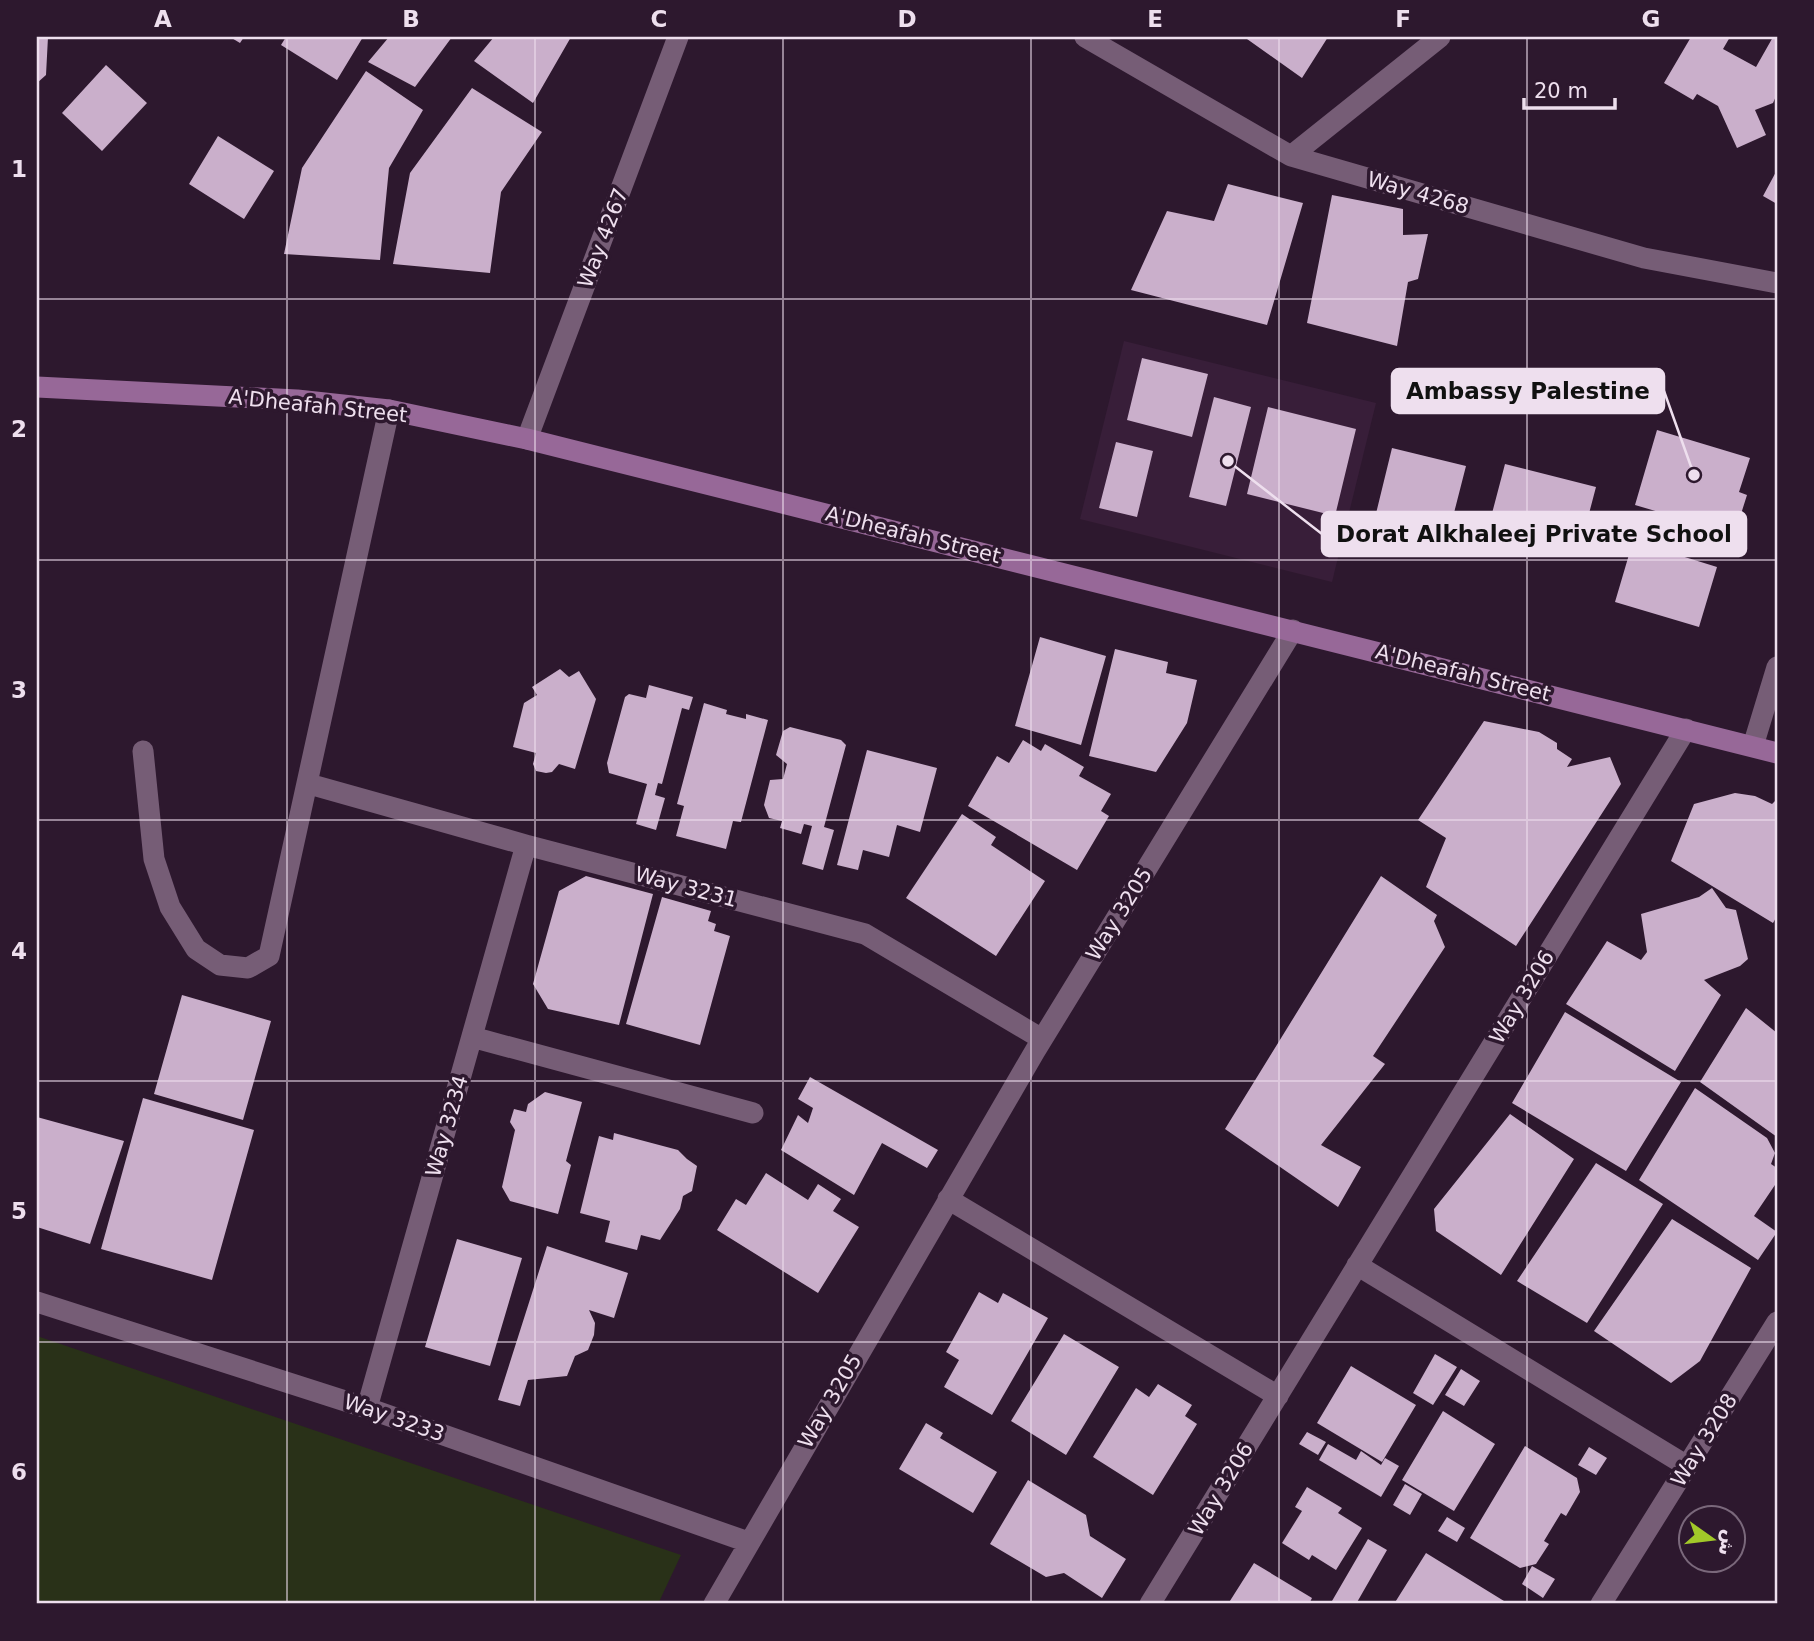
<svg xmlns="http://www.w3.org/2000/svg" width="1814" height="1641" font-family="'DejaVu Sans',Vazirmatn,sans-serif">
<style>
.built{fill:#381e39}
.green{fill:#293118}
.building{fill:#caafcb}
.lines{fill:none;stroke-linecap:round;stroke-linejoin:round}
.street{stroke:#765d76;stroke-width:21}
.secondary{stroke:#976898;stroke-width:21}
.grid{fill:none;stroke:#eedfee;stroke-width:2;stroke-opacity:0.55}
.labels{text-anchor:middle;dominant-baseline:central;stroke-width:7;stroke-linejoin:round;paint-order:stroke}
.street-label{font-size:21px;fill:#eedfee;stroke:#2d182e}
.leader{fill:none;stroke:#eedfee;stroke-width:2.5}
.callout-dot{fill:#eedfee;stroke:#2d182e;stroke-width:2.5}
.callout{fill:#eedfee;stroke:#eedfee;stroke-width:2.5}
.callout-label{font-size:23px;text-anchor:middle;font-weight:bold;fill:#111}
.neatline{fill:none;stroke:#eedfee;stroke-width:2.5}
.grid-label{font-size:23px;text-anchor:middle;font-weight:bold;fill:#eedfee}
</style>
<rect width="100%" height="100%" fill="#2d182e"/>
<path class="built" d="M 1124,341 L 1376,403 L 1332,582 L 1080,519 Z"/>
<path class="green" d="M 37,1336 L 681,1555 L 658,1604 L 37,1604 Z"/>
<path class="building" d="M 37,37 L 48,37 L 46,75 L 37,83 Z
M 230,37 L 244,37 L 240,43 Z
M 286,37 L 363,37 L 337,80 L 281,45 Z
M 389,37 L 452,37 L 415,87 L 368,62 Z
M 494,37 L 571,37 L 533,103 L 474,61 Z
M 1249,37 L 1328,37 L 1302,78 L 1247,39 Z
M 1691,37 L 1730,37 L 1723,49 L 1756,67 L 1773,37 L 1777,37 L 1777,94 L 1773,103 L 1755,110 L 1766,135 L 1737,148 L 1718,106 L 1697,94 L 1693,100 L 1664,83 Z
M 106,65 L 147,103 L 102,151 L 62,113 Z
M 366,71 L 423,110 L 389,168 L 380,260 L 284,254 L 302,168 Z
M 472,88 L 542,132 L 501,192 L 490,273 L 393,264 L 410,173 Z
M 218,136 L 274,171 L 244,219 L 189,184 Z
M 1777,170 L 1777,204 L 1763,196 Z
M 1228,184 L 1303,203 L 1267,325 L 1131,290 L 1167,211 L 1214,221 Z
M 1332,195 L 1403,209 L 1403,235 L 1428,234 L 1418,279 L 1408,282 L 1397,346 L 1307,323 Z
M 1142,358 L 1208,374 L 1192,437 L 1127,420 Z
M 1214,397 L 1251,407 L 1226,506 L 1189,497 Z
M 1268,407 L 1356,429 L 1335,516 L 1247,494 Z
M 1657,430 L 1750,458 L 1739,492 L 1747,495 L 1741,514 L 1733,511 L 1727,532 L 1635,505 Z
M 1116,442 L 1153,451 L 1137,517 L 1099,508 Z
M 1392,448 L 1466,466 L 1444,552 L 1371,534 Z
M 1505,464 L 1596,487 L 1581,544 L 1490,521 Z
M 1633,541 L 1717,567 L 1699,627 L 1615,602 Z
M 1040,637 L 1106,656 L 1081,745 L 1015,726 Z
M 1115,649 L 1168,662 L 1166,673 L 1197,680 L 1187,723 L 1156,772 L 1089,756 Z
M 560,669 L 569,677 L 579,671 L 596,699 L 575,769 L 559,764 L 552,772 L 546,773 L 536,771 L 533,764 L 536,753 L 513,747 L 524,703 L 537,695 L 532,687 Z
M 649,685 L 693,697 L 689,710 L 682,708 L 662,784 L 658,783 L 655,795 L 665,798 L 656,830 L 636,824 L 647,784 L 609,773 L 607,763 L 625,697 L 629,694 L 646,698 Z
M 704,703 L 727,710 L 726,714 L 746,719 L 746,714 L 768,720 L 741,822 L 733,821 L 726,849 L 676,836 L 684,806 L 677,804 Z
M 1484,721 L 1539,732 L 1557,743 L 1557,749 L 1572,759 L 1567,767 L 1610,757 L 1621,784 L 1516,946 L 1426,887 L 1446,838 L 1418,820 Z
M 790,727 L 841,740 L 846,745 L 824,827 L 834,830 L 823,870 L 802,864 L 812,826 L 804,824 L 801,834 L 780,828 L 782,821 L 769,818 L 764,805 L 770,780 L 783,779 L 787,764 L 776,755 L 783,731 Z
M 1023,740 L 1041,751 L 1045,744 L 1084,767 L 1079,776 L 1111,794 L 1101,811 L 1109,816 L 1077,870 L 968,806 L 997,756 L 1009,763 Z
M 867,750 L 937,768 L 920,832 L 897,825 L 889,857 L 863,850 L 858,870 L 837,865 Z
M 1735,793 L 1755,796 L 1772,804 L 1777,799 L 1777,916 L 1773,923 L 1671,861 L 1694,804 Z
M 962,814 L 996,837 L 991,845 L 1045,881 L 996,956 L 906,898 Z
M 586,876 L 653,894 L 619,1025 L 548,1009 L 533,984 L 559,891 Z
M 1381,876 L 1437,915 L 1434,921 L 1445,947 L 1373,1056 L 1385,1064 L 1321,1145 L 1361,1167 L 1338,1207 L 1225,1129 Z
M 1712,888 L 1726,908 L 1736,910 L 1748,959 L 1740,966 L 1704,980 L 1721,995 L 1675,1071 L 1566,1004 L 1607,941 L 1641,960 L 1647,952 L 1641,914 L 1699,897 Z
M 662,897 L 711,911 L 708,921 L 716,924 L 714,931 L 730,936 L 700,1045 L 626,1024 Z
M 182,995 L 271,1021 L 243,1120 L 154,1094 Z
M 1746,1008 L 1777,1033 L 1777,1137 L 1700,1082 Z
M 1565,1012 L 1681,1082 L 1626,1171 L 1512,1103 Z
M 810,1077 L 938,1150 L 927,1168 L 882,1143 L 854,1195 L 781,1150 L 798,1115 L 808,1123 L 813,1108 L 798,1099 Z
M 1695,1088 L 1767,1138 L 1775,1153 L 1771,1164 L 1777,1168 L 1777,1182 L 1754,1216 L 1777,1232 L 1758,1260 L 1639,1180 Z
M 545,1092 L 582,1102 L 566,1161 L 571,1165 L 558,1214 L 510,1201 L 502,1187 L 515,1130 L 510,1122 L 514,1109 L 526,1112 L 528,1104 Z
M 143,1098 L 254,1130 L 212,1280 L 101,1249 Z
M 1510,1114 L 1574,1159 L 1501,1275 L 1436,1231 L 1434,1209 Z
M 37,1117 L 124,1141 L 90,1244 L 37,1227 Z
M 614,1133 L 678,1150 L 687,1159 L 697,1166 L 692,1191 L 683,1196 L 680,1209 L 660,1240 L 641,1235 L 637,1250 L 605,1242 L 610,1221 L 580,1213 L 599,1136 L 613,1140 Z
M 1596,1163 L 1663,1204 L 1587,1323 L 1517,1281 Z
M 766,1173 L 808,1200 L 818,1184 L 841,1199 L 833,1211 L 859,1227 L 818,1293 L 717,1230 L 736,1199 L 746,1205 Z
M 1672,1219 L 1751,1268 L 1700,1361 L 1671,1383 L 1594,1331 Z
M 457,1239 L 522,1258 L 490,1366 L 425,1347 Z
M 547,1246 L 628,1273 L 614,1318 L 589,1310 L 595,1323 L 594,1335 L 588,1350 L 575,1356 L 567,1376 L 528,1380 L 520,1406 L 498,1400 Z
M 979,1292 L 998,1303 L 1003,1293 L 1048,1318 L 992,1415 L 944,1387 L 959,1360 L 946,1352 Z
M 1064,1334 L 1119,1367 L 1066,1455 L 1011,1421 Z
M 1435,1354 L 1457,1367 L 1433,1405 L 1413,1393 Z
M 1351,1366 L 1416,1405 L 1382,1462 L 1317,1423 Z
M 1461,1369 L 1480,1381 L 1464,1406 L 1445,1395 Z
M 1158,1384 L 1192,1405 L 1185,1416 L 1197,1424 L 1153,1495 L 1093,1457 L 1136,1388 L 1149,1397 Z
M 1443,1411 L 1495,1444 L 1454,1511 L 1402,1480 Z
M 926,1423 L 943,1433 L 940,1438 L 997,1472 L 973,1513 L 899,1469 Z
M 1307,1432 L 1326,1442 L 1318,1455 L 1299,1444 Z
M 1328,1444 L 1356,1460 L 1361,1451 L 1381,1465 L 1385,1458 L 1399,1466 L 1381,1497 L 1319,1460 Z
M 1525,1446 L 1577,1478 L 1580,1492 L 1566,1516 L 1561,1513 L 1544,1541 L 1549,1544 L 1536,1564 L 1520,1568 L 1470,1538 Z
M 1589,1447 L 1607,1458 L 1596,1475 L 1578,1465 Z
M 1028,1480 L 1086,1515 L 1090,1536 L 1126,1559 L 1102,1598 L 1064,1573 L 1046,1577 L 990,1544 Z
M 1405,1484 L 1422,1494 L 1410,1515 L 1393,1505 Z
M 1307,1487 L 1342,1508 L 1338,1513 L 1362,1528 L 1336,1570 L 1312,1555 L 1309,1560 L 1282,1543 L 1302,1511 L 1295,1507 Z
M 1447,1517 L 1465,1528 L 1457,1542 L 1438,1531 Z
M 1368,1539 L 1387,1550 L 1356,1604 L 1338,1604 L 1332,1601 Z
M 1426,1553 L 1504,1601 L 1502,1604 L 1394,1604 Z
M 1254,1563 L 1312,1598 L 1309,1604 L 1228,1604 Z
M 1532,1566 L 1555,1579 L 1543,1598 L 1522,1584 Z"/>
<g class="lines">
<path class="street" d="M 1085,37 L 1291,156 L 1644,258 L 1777,283
M 1291,156 L 1440,37
M 527,439 L 678,37
M 1753,746 L 1777,667
M 143,751 L 154,859 L 170,907 L 196,949 L 220,965 L 248,968 L 269,956 L 389,410
M 309,784 L 526,845 L 865,934 L 1042,1039
M 472,1037 L 753,1113
M 948,1199 L 1278,1396
M 1357,1265 L 1687,1466
M 37,1302 L 367,1408 L 748,1542
M 367,1408 L 526,845
M 714,1604 L 1035,1051 L 1293,630
M 1150,1604 L 1686,729
M 1601,1604 L 1777,1322"/>
<path class="secondary" d="M 37,387 L 297,400 L 389,410 L 527,439 L 1777,753"/>
</g>
<path class="grid" d="M 287,37 L 287,1604M 535,37 L 535,1604M 783,37 L 783,1604M 1031,37 L 1031,1604M 1279,37 L 1279,1604M 1527,37 L 1527,1604M 37,299 L 1777,299M 37,560 L 1777,560M 37,820 L 1777,820M 37,1081 L 1777,1081M 37,1342 L 1777,1342"/>
<g class="labels">
<g class="street-label">
<text transform="translate(1418 193) rotate(16)">Way 4268</text>
<text transform="translate(603 238) rotate(-69)">Way 4267</text>
<text transform="translate(318 406) rotate(6)">A'Dheafah Street</text>
<text transform="translate(913 535) rotate(14)">A'Dheafah Street</text>
<text transform="translate(1463 673) rotate(14)">A'Dheafah Street</text>
<text transform="translate(686 887) rotate(15)">Way 3231</text>
<text transform="translate(1119 914) rotate(-58)">Way 3205</text>
<text transform="translate(1522 997) rotate(-59)">Way 3206</text>
<text transform="translate(447 1126) rotate(-74)">Way 3234</text>
<text transform="translate(830 1401) rotate(-60)">Way 3205</text>
<text transform="translate(394 1418) rotate(19)">Way 3233</text>
<text transform="translate(1704 1440) rotate(-58)">Way 3208</text>
<text transform="translate(1221 1489) rotate(-59)">Way 3206</text>
</g>
</g>
<path class="leader" d="M1694 475L1664 391M1228 461L1322 534"/>
<g class="callout-dot">
<circle cx="1694" cy="475" r="7"/>
<circle cx="1228" cy="461" r="7"/>
</g>
<g class="callout">
<rect x="1392" y="369" width="272" height="44" rx="7"/>
<rect x="1322" y="512" width="424" height="44" rx="7"/>
</g>
<g class="callout-label">
<text x="1528" y="399">Ambassy Palestine</text>
<text x="1534" y="542">Dorat Alkhaleej Private School</text>
</g>
<rect width="1814" height="1641" fill="none" stroke="#2d182e" stroke-width="77"/>
<g transform="translate(1712 1539) rotate(104)"><circle r="33" fill="#2d182e" stroke="#7a687b" stroke-width="2"/>
<path d="M0-5L12 26L0 18L-12 26Z" fill="#a2c929"/>
<text y="-10" font-size="19" font-weight="bold" text-anchor="middle" fill="#eedfee">ش</text>
</g>
<path d="M1524 98v10h91v-10" fill="none" stroke="#eedfee" stroke-width="3.5"/>
<text x="1534" y="98" font-size="21" fill="#eedfee" stroke="#2d182e" stroke-width="5" paint-order="stroke">20 m</text>
<rect x="38" y="38" width="1738" height="1564" class="neatline"/>
<g class="grid-label">
<text x="163" y="27">A</text>
<text x="411" y="27">B</text>
<text x="659" y="27">C</text>
<text x="907" y="27">D</text>
<text x="1155" y="27">E</text>
<text x="1403" y="27">F</text>
<text x="1651" y="27">G</text>
<text x="19" y="177">1</text>
<text x="19" y="437">2</text>
<text x="19" y="698">3</text>
<text x="19" y="959">4</text>
<text x="19" y="1219">5</text>
<text x="19" y="1480">6</text>
</g>
</svg>
